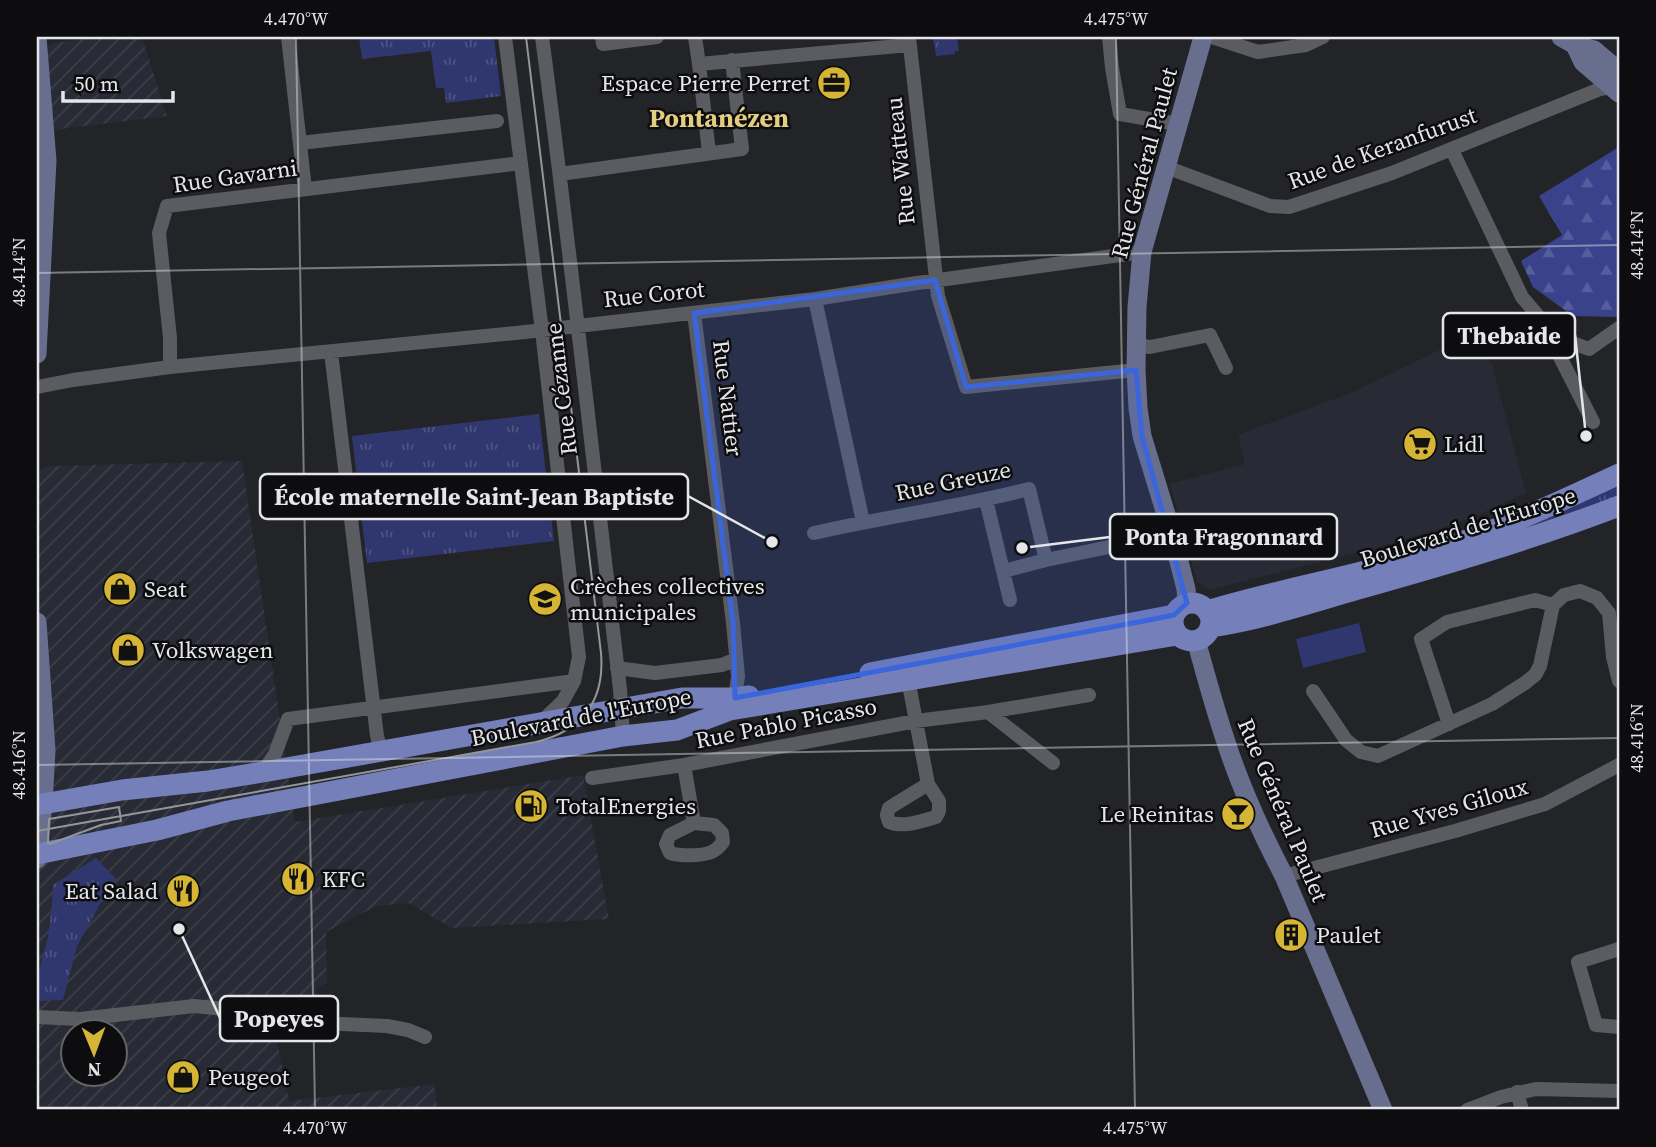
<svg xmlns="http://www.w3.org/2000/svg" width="1656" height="1147" font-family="'Source Serif 4',serif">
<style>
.built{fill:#282a35}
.industrial{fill:url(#industrial-furrows);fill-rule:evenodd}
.grass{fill:url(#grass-tufts)}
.forest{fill:url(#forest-firs)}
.pitch{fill:#30376e}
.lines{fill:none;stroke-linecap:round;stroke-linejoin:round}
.street{stroke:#5a5c61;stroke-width:14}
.secondary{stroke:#686e8d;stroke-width:19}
.primary{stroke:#757fb9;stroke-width:21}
.tram{stroke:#95969a;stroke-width:2}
.marked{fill:#3b65db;fill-opacity:0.2;stroke:#3b65db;stroke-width:5;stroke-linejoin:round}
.ticks{fill:none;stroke:#e5e6e9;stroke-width:2;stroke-opacity:0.45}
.labels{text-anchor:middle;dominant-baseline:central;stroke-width:5;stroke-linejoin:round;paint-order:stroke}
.poi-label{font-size:23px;fill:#e5e6e9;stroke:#0d0d0f;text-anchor:start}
.street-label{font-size:23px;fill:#e5e6e9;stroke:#0d0d0f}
.quarter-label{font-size:26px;font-weight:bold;fill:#e3ce80;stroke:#0d0d0f}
.leader{fill:none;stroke:#e5e6e9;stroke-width:2.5}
.callout-dot{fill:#e5e6e9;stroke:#0d0d0f;stroke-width:2.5}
.callout{fill:#0d0d0f;stroke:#e5e6e9;stroke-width:2.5}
.callout-label{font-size:24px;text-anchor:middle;font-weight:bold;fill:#e5e6e9}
.neatline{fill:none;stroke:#e5e6e9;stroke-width:2.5}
.ticks-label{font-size:18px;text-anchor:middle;fill:#e5e6e9}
</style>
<defs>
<pattern id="industrial-furrows" width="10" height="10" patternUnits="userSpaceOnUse" patternTransform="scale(1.75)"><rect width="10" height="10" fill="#282a35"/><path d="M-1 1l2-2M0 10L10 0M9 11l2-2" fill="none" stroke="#3d3f48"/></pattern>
<pattern id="grass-tufts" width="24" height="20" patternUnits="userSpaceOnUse" patternTransform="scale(1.75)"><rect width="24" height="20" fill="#30376e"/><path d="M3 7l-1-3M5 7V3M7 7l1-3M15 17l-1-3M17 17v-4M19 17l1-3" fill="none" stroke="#4e5483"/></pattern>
<pattern id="forest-firs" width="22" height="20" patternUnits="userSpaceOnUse" patternTransform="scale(1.75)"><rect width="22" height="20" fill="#3a428c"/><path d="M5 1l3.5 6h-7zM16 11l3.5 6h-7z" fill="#565d9c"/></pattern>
</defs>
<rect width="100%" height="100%" fill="#232428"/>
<path class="built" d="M 1468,336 L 1492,364 L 1526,493 L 1465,521 L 1382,546 L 1209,590 L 1197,582 L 1170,484 L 1245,464 L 1238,435 L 1353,392 Z"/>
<path class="industrial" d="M 92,37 L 140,37 L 141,41 L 143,41 L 167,116 L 61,129 L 37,141 L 37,59 L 51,44 Z
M 242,461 L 295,822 L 583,775 L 609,919 L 451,928 L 409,903 L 377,906 L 326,932 L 327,983 L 316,988 L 319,1018 L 275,1032 L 289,1101 L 434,1084 L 438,1110 L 37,1110 L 37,470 L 48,466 ZM 74,1032 L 116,1032 L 116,1074 L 74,1074 Z"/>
<path class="grass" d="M 359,37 L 494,37 L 501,96 L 446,103 L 444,88 L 436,88 L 431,51 L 362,59 Z
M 933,37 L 957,37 L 959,51 L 955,51 L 955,54 L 936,56 Z
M 539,414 L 554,541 L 367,563 L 352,436 Z
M 1619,481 L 1619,496 L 1535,530 L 1490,538 Z
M 96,858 L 116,879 L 109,890 L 118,898 L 101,902 L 77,946 L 63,1000 L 40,1001 C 31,980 47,951 49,930 C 51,915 52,900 53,885 Z"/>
<path class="forest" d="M 1619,147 L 1619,317 L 1573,316 L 1533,287 L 1521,261 L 1562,235 L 1539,196 Z"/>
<path class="pitch" d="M 1359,623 L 1366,652 L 1303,668 L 1296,639 Z"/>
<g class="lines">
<path class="street" d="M 288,37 L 305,189
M 505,37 L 542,331 L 579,657 L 574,681 L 563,701 L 541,722
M 542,37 C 571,254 594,472 620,689 L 623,736
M 602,37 L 603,44 L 657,37
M 695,37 L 699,64
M 909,37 L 938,296 L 966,387 L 1136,370
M 1109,37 L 1112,68 L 1120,114 L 1178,124
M 1212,37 L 1258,52 L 1306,45 L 1323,37
M 300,143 L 497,121
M 1452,150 L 1522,297 L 1545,324 L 1562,339 L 1589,349 L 1619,328
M 709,153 L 699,64 L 910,45
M 1166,167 L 1270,206 L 1289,207 L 1392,173 L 1600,89 L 1613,87
M 560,174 L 742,149 L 732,60
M 815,299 L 863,522
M 694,313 L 733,623 L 738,676 L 735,698
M 1562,339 L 1560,357 L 1593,422
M 1137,345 L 1150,347 L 1210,335 L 1226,368
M 331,352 L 377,736 L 381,751
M 170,367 L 525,332 L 815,299 L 917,283 L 1142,252
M 37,387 L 73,380 L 170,367 L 170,338 L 159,233 L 167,206 L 521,163
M 986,500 L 1010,600
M 814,533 C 885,517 958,507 1029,489 L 1046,560
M 1004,571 L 1046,560 L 1172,534
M 617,668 L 655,673 L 722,665 L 736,659
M 907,674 L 928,784 L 939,801 L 939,811 L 936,817 C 922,821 903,828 889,822 L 887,815 L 889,808 L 928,784
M 1313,691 L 1346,740 L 1361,752 L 1378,756 L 1492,704 L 1525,683 L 1535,675 L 1540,666 L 1553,605 L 1564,595 L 1580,591 L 1597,598 L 1609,613 L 1613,657 L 1619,681
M 988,712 L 1053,763
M 1449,724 L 1421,639 L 1447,622 L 1535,600 L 1553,605
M 684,765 L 694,823 L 714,825 L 722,833 L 723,842 C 721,844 719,848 715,850 C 706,857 680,856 670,853 L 666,844 L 670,835 L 694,823
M 263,772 L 275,754 L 288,719 L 574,681
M 592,778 L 684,765 L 916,721 L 988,712 L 1089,695
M 1284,876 L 1455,831 L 1545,804 L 1619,765
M 1619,949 L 1578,962 L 1596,1025 L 1619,1027
M 37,1017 L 80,1019 L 194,1006 L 225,1009 L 269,1024 L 341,1024 L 387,1026 L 408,1030 L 425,1037
M 1517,1092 L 1522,1110
M 1467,1110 L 1501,1097 L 1536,1089 L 1619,1091"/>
<path class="secondary" d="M 37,37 L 47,161 L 37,354
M 1561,37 L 1575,45 L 1594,50 L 1619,71
M 1575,45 L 1583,62 L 1619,93
M 1187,603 L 1186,589 L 1172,534 L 1142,436 L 1138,408 L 1136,370 L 1137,307 L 1142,252 L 1203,37
M 37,622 L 46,750 L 43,804 L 37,859
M 1196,640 C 1205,673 1214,706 1225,739 C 1240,786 1261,832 1284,876 L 1383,1110"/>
<path class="primary" d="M1173 622a19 19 0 1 1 38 0a19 19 0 1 1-38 0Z
M 1207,611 C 1282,588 1361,576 1436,551 C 1499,530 1559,502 1619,474
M 1210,627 C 1259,620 1307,604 1355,590 C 1444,565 1533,539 1619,506
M 870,673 L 1174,615
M 37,805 L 122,790 L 208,781 L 269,771 L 682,698 L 735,698 L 749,696
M 37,854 L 157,830 L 228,811 L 623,736 L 677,730 L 730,710 L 1177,635"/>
<path class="tram" d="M 119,807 L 121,821 L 101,825 L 50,844 L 48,843 L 49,819 Z
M 37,831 L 536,742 C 582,731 605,701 601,653 L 526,37"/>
</g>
<path class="marked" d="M 935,280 L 966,387 L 1136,370 L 1142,436 L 1187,603 L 1174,615 L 1149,620 L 735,698 L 733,623 L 694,313 Z"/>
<path class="ticks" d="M 296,37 L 315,1110M 1116,37 L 1135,1110M 37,273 L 1619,245M 37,765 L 1619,738"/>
<defs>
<g id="office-disc" transform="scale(1.75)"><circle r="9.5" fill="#d6b534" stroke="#0d0d0f"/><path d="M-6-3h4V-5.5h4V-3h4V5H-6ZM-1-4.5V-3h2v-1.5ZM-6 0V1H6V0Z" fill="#111"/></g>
<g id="supermarket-disc" transform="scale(1.75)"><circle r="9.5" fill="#d6b534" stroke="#0d0d0f"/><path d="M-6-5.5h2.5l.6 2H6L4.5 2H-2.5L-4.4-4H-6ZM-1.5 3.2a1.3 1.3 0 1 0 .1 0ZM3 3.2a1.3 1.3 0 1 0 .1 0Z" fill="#111"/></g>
<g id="shop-disc" transform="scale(1.75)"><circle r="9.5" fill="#d6b534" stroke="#0d0d0f"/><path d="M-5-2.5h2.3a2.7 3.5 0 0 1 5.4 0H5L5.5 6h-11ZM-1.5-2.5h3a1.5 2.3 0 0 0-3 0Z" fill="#111"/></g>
<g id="school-disc" transform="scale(1.75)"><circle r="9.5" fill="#d6b534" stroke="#0d0d0f"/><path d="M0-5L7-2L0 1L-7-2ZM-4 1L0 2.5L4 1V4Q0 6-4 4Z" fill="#111"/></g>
<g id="fuel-disc" transform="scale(1.75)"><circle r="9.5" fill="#d6b534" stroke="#0d0d0f"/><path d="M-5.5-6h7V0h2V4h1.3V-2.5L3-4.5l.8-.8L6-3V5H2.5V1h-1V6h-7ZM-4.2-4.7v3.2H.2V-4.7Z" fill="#111"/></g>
<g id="bar-disc" transform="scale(1.75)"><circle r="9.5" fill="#d6b534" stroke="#0d0d0f"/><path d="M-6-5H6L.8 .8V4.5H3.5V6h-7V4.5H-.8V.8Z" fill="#111"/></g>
<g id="restaurant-disc" transform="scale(1.75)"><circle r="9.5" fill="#d6b534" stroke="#0d0d0f"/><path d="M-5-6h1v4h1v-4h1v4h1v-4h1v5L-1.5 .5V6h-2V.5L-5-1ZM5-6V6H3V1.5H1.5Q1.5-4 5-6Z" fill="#111"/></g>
<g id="building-disc" transform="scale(1.75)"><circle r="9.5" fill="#d6b534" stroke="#0d0d0f"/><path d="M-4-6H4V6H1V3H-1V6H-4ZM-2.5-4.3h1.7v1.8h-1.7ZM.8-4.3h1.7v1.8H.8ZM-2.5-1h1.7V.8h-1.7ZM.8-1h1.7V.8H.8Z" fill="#111"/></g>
</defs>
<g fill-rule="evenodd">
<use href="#office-disc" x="834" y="83"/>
<use href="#supermarket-disc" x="1420" y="444"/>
<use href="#shop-disc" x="120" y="589"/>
<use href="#school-disc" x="545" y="599"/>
<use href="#shop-disc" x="128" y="650"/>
<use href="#fuel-disc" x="531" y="806"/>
<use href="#bar-disc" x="1238" y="814"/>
<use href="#restaurant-disc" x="298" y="879"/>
<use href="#restaurant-disc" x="183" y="891"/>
<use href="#building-disc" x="1291" y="935"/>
<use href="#shop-disc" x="183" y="1077"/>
</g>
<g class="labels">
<g class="poi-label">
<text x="810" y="83" text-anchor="end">Espace Pierre Perret</text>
<text x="1444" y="444">Lidl</text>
<text x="570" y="586">Crèches collectives<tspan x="570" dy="26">municipales</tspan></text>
<text x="144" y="589">Seat</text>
<text x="152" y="650">Volkswagen</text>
<text x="556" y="806">TotalEnergies</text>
<text x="1214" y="814" text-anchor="end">Le Reinitas</text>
<text x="322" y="879">KFC</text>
<text x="158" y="891" text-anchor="end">Eat Salad</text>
<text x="1316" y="935">Paulet</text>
<text x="208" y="1077">Peugeot</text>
</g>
<g class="street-label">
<text transform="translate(1382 148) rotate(-20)">Rue de Keranfurust</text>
<text transform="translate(900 161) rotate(-96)">Rue Watteau</text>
<text transform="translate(1144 163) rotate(-75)">Rue Général Paulet</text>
<text transform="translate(235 176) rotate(-8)">Rue Gavarni</text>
<text transform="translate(654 294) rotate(-6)">Rue Corot</text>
<text transform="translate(561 389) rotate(-97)">Rue Cézanne</text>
<text transform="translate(728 398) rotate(83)">Rue Nattier</text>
<text transform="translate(953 481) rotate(-12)">Rue Greuze</text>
<text transform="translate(1468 527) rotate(-17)">Boulevard de l'Europe</text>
<text transform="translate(581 717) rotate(-11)">Boulevard de l'Europe</text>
<text transform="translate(786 723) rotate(-11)">Rue Pablo Picasso</text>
<text transform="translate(1449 808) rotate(-16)">Rue Yves Giloux</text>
<text transform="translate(1283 810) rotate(67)">Rue Général Paulet</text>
</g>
<g class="quarter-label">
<text x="719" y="118">Pontanézen</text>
</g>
</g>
<path class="leader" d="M1586 436L1575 335M772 542L688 496M1022 548L1110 537M179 929L220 1018"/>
<g class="callout-dot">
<circle cx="1586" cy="436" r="7"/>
<circle cx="772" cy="542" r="7"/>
<circle cx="1022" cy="548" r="7"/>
<circle cx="179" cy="929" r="7"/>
</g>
<g class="callout">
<rect x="1443" y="313" width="132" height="45" rx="7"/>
<rect x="260" y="474" width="428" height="45" rx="7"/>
<rect x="1110" y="514" width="227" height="45" rx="7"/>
<rect x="220" y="996" width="118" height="45" rx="7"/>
</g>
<g class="callout-label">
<text x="1509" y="344">Thebaide</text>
<text x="474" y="505">École maternelle Saint-Jean Baptiste</text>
<text x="1224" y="545">Ponta Fragonnard</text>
<text x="279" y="1027">Popeyes</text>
</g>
<rect width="1656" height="1147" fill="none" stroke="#0d0d0f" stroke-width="77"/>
<g transform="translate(94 1053) rotate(179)"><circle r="33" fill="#0d0d0f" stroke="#636466" stroke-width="2"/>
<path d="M0-5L12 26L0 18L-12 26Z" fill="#d6b534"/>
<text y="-10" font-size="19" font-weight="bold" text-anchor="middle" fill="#e5e6e9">N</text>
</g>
<path d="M63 91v10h110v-10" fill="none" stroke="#e5e6e9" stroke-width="3.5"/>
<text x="74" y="91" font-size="21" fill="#e5e6e9" stroke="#0d0d0f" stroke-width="5" paint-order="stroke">50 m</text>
<rect x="38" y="38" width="1580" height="1070" class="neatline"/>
<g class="ticks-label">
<text x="296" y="25">4.470°W</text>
<text x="1116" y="25">4.475°W</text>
<text transform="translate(1637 245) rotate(-90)" y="6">48.414°N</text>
<text transform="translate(19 272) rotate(-90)" y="6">48.414°N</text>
<text transform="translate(1637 738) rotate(-90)" y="6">48.416°N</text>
<text transform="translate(19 765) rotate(-90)" y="6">48.416°N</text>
<text x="315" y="1134">4.470°W</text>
<text x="1135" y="1134">4.475°W</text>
</g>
</svg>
